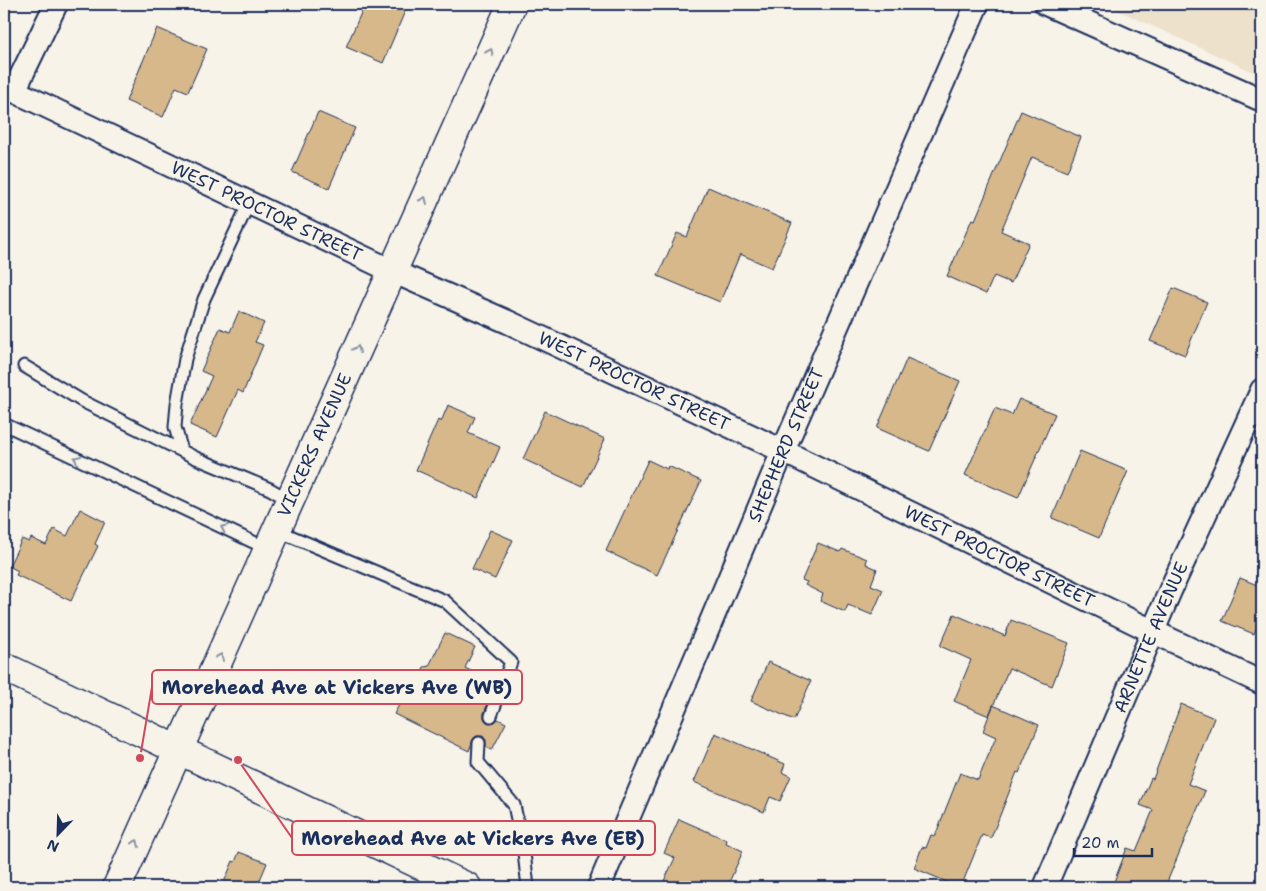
<svg xmlns="http://www.w3.org/2000/svg" width="1266" height="891" font-family="'Shantell Sans',sans-serif">
<style>
.built{fill:#ede1cc}
.building{fill:#d7b88a;stroke:#1b2f5e}
.lines{fill:none;stroke-linecap:round;stroke-linejoin:round}
.lane-casing{stroke:#1b2f5e;stroke-width:15}
.street-casing{stroke:#1b2f5e;stroke-width:26}
.secondary-casing{stroke:#1b2f5e;stroke-width:31}
.lane{stroke:#f7f3e8;stroke-width:11}
.street{stroke:#f7f3e8;stroke-width:22}
.secondary{stroke:#f7f3e8;stroke-width:28}
.oneway{stroke:#8991a3}
.labels{text-anchor:middle;dominant-baseline:central;stroke-width:4.5;stroke-linejoin:round;paint-order:stroke}
.street-label{font-size:18px;fill:#1b2f5e;stroke:#f7f3e8}
.leader{fill:none;stroke:#d1495b;stroke-width:2}
.callout-dot{fill:#d1495b;stroke:#f7f3e8;stroke-width:2}
.callout{fill:#f7f3e8;stroke:#d1495b;stroke-width:2}
.callout-label{font-size:19px;text-anchor:middle;font-weight:bold;fill:#1b2f5e}
</style>
<rect width="100%" height="100%" fill="#f7f3e8"/>
<filter id="ink" filterUnits="userSpaceOnUse"><feTurbulence type="fractalNoise" baseFrequency=".02" numOctaves="2"/><feDisplacementMap in="SourceGraphic" scale="10" xChannelSelector="R" yChannelSelector="G"/><feConvolveMatrix kernelMatrix="1 2 1 2 8 2 1 2 1" color-interpolation-filters="sRGB"/></filter>
<g filter="url(#ink)">
<path class="built" d="M 1104,4 L 1262,4 L 1262,76 Z"/>
<path class="building" d="M 365,4 L 408,4 L 383,63 L 346,47 Z
M 157,28 L 207,49 L 188,92 L 176,87 L 163,117 L 126,101 Z
M 1021,111 L 1081,137 L 1067,172 L 1032,157 L 1001,231 L 1029,243 L 1011,283 L 994,276 L 986,294 L 947,276 L 972,219 L 975,220 Z
M 318,112 L 355,128 L 329,188 L 292,172 Z
M 708,187 L 792,223 L 772,268 L 740,254 L 720,302 L 658,276 L 677,233 L 687,237 Z
M 1173,288 L 1207,302 L 1185,355 L 1150,341 Z
M 239,311 L 264,323 L 255,342 L 263,345 L 243,393 L 238,390 L 217,437 L 190,425 L 212,376 L 201,371 L 220,328 L 230,332 Z
M 907,358 L 960,381 L 929,451 L 877,428 Z
M 1019,399 L 1055,414 L 1018,498 L 965,475 L 995,408 L 1012,415 Z
M 448,405 L 475,417 L 468,433 L 500,447 L 478,498 L 416,470 L 438,420 L 441,422 Z
M 545,411 L 605,439 L 583,487 L 523,459 Z
M 1080,451 L 1128,471 L 1099,538 L 1052,518 Z
M 648,460 L 667,469 L 668,466 L 701,481 L 657,575 L 606,551 Z
M 80,509 L 105,522 L 95,544 L 98,546 L 71,601 L 16,575 L 18,571 L 9,566 L 22,539 L 29,542 L 31,538 L 46,545 L 54,529 L 67,536 Z
M 490,530 L 513,540 L 495,579 L 472,569 Z
M 818,543 L 840,552 L 842,549 L 867,559 L 866,564 L 877,569 L 871,585 L 883,590 L 872,615 L 848,605 L 845,612 L 820,601 L 823,594 L 805,585 L 807,582 L 802,580 Z
M 1240,578 L 1262,587 L 1262,614 L 1254,634 L 1222,621 Z
M 954,614 L 1005,636 L 1011,620 L 1069,643 L 1052,686 L 1009,668 L 989,716 L 954,701 L 971,660 L 940,646 Z
M 445,633 L 475,647 L 465,668 L 493,682 L 486,694 L 489,701 L 484,713 L 484,718 L 486,721 L 489,723 L 495,722 L 498,719 L 506,723 L 492,750 L 486,747 L 486,740 L 483,736 L 476,736 L 473,739 L 469,751 L 394,714 L 399,705 L 387,699 L 400,672 L 418,680 L 424,667 L 429,666 Z
M 768,662 L 811,681 L 794,720 L 751,701 Z
M 1181,704 L 1214,718 L 1188,784 L 1205,791 L 1165,887 L 1112,887 L 1127,848 L 1136,851 L 1153,810 L 1140,805 L 1149,783 L 1151,778 L 1153,779 Z
M 993,705 L 1039,725 L 1019,773 L 1017,772 L 991,838 L 982,835 L 961,887 L 959,887 L 914,868 L 922,847 L 926,848 L 931,835 L 935,836 L 960,773 L 978,780 L 996,737 L 983,731 Z
M 715,733 L 785,764 L 782,772 L 791,776 L 780,801 L 770,797 L 764,812 L 694,782 Z
M 679,819 L 727,840 L 726,843 L 743,851 L 727,887 L 661,887 L 675,858 L 664,853 Z
M 239,852 L 267,863 L 257,887 L 222,887 L 233,861 L 235,862 Z"/>
<g class="lines">
<g class="lane-casing">
<path id="lane" d="M 24,366 L 82,401 L 196,458 L 270,489 L 289,500
M 4,424 L 268,549
M 182,451 L 175,427 L 177,404 L 185,359 L 204,299 L 249,203
M 276,530 L 445,601 L 511,662 L 491,716
M 479,743 L 478,762 L 514,805 L 524,853 L 528,887"/>
</g>
<g class="street-casing">
<g id="street">
<path d="M 1046,4 L 1262,100"/>
<path id="s1" d="M 4,86 L 392,271 L 508,322 L 783,451 L 1152,631 L 1262,683"/>
<path d="M 14,91 L 56,4"/>
<path id="s2" d="M 599,887 L 783,451 L 977,4"/>
<path id="s3" d="M 1045,887 L 1170,591 L 1262,390"/>
</g>
</g>
<g class="secondary-casing">
<g id="secondary">
<path d="M 4,667 L 467,887"/>
<path id="s4" d="M 117,887 L 512,4"/>
</g>
</g>
<use href="#lane" class="lane"/>
<use href="#street" class="street"/>
<use href="#secondary" class="secondary"/>
</g>
<defs><path id="oneway-chevron" d="M-2-3.5L2.5 0L-2 3.5" fill="none" stroke-width="1.6" stroke-linecap="round" stroke-linejoin="round" transform="scale(1.25)"/></defs>
<g class="oneway">
<use href="#oneway-chevron" transform="translate(490 52) rotate(-66)"/>
<use href="#oneway-chevron" transform="translate(424 200) rotate(-66)"/>
<use href="#oneway-chevron" transform="translate(357 349) rotate(-66)"/>
<use href="#oneway-chevron" transform="translate(77 459) rotate(-155)"/>
<use href="#oneway-chevron" transform="translate(224 528) rotate(-155)"/>
<use href="#oneway-chevron" transform="translate(220 657) rotate(-66)"/>
<use href="#oneway-chevron" transform="translate(136 843) rotate(-66)"/>
</g>
</g>
<g class="labels">
<g class="street-label">
<text stroke="none"><textPath href="#s1" startOffset="291">WEST PROCTOR STREET</textPath></text>
<text stroke="none"><textPath href="#s1" startOffset="696">WEST PROCTOR STREET</textPath></text>
<text stroke="none"><textPath href="#s4" startOffset="484">VICKERS AVENUE</textPath></text>
<text stroke="none"><textPath href="#s2" startOffset="480">SHEPHERD STREET</textPath></text>
<text stroke="none"><textPath href="#s1" startOffset="1101">WEST PROCTOR STREET</textPath></text>
<text stroke="none"><textPath href="#s3" startOffset="271">ARNETTE AVENUE</textPath></text>
</g>
</g>
<path class="leader" d="M140 758L152 687M238 760L292 838"/>
<g class="callout-dot">
<circle cx="140" cy="758" r="5"/>
<circle cx="238" cy="760" r="5"/>
</g>
<g class="callout">
<rect x="152" y="670" width="370" height="34" rx="5"/>
<rect x="292" y="821" width="363" height="34" rx="5"/>
</g>
<g class="callout-label">
<text x="337" y="694">Morehead Ave at Vickers Ave (WB)</text>
<text x="473" y="845">Morehead Ave at Vickers Ave (EB)</text>
</g>
<rect width="1266" height="891" fill="none" stroke="#f7f3e8" stroke-width="20"/>
<rect x="10" y="10" width="1246" height="871" fill="none" stroke="#1b2f5e" stroke-width="2" filter="url(#ink)"/>
<g transform="translate(58 834) rotate(203)" stroke="#f7f3e8" stroke-width="4" paint-order="stroke">
<path d="M0-4L9 19L0 12L-9 19Z" fill="#1b2f5e"/>
<text y="-8" font-size="14" font-weight="bold" text-anchor="middle" fill="#1b2f5e">N</text>
</g>
<path d="M1074 848v8h78v-8" fill="none" stroke="#1b2f5e" stroke-width="2.5"/>
<text x="1081" y="848" font-size="15" fill="#1b2f5e" stroke="#f7f3e8" stroke-width="4" paint-order="stroke">20 m</text>
</svg>
